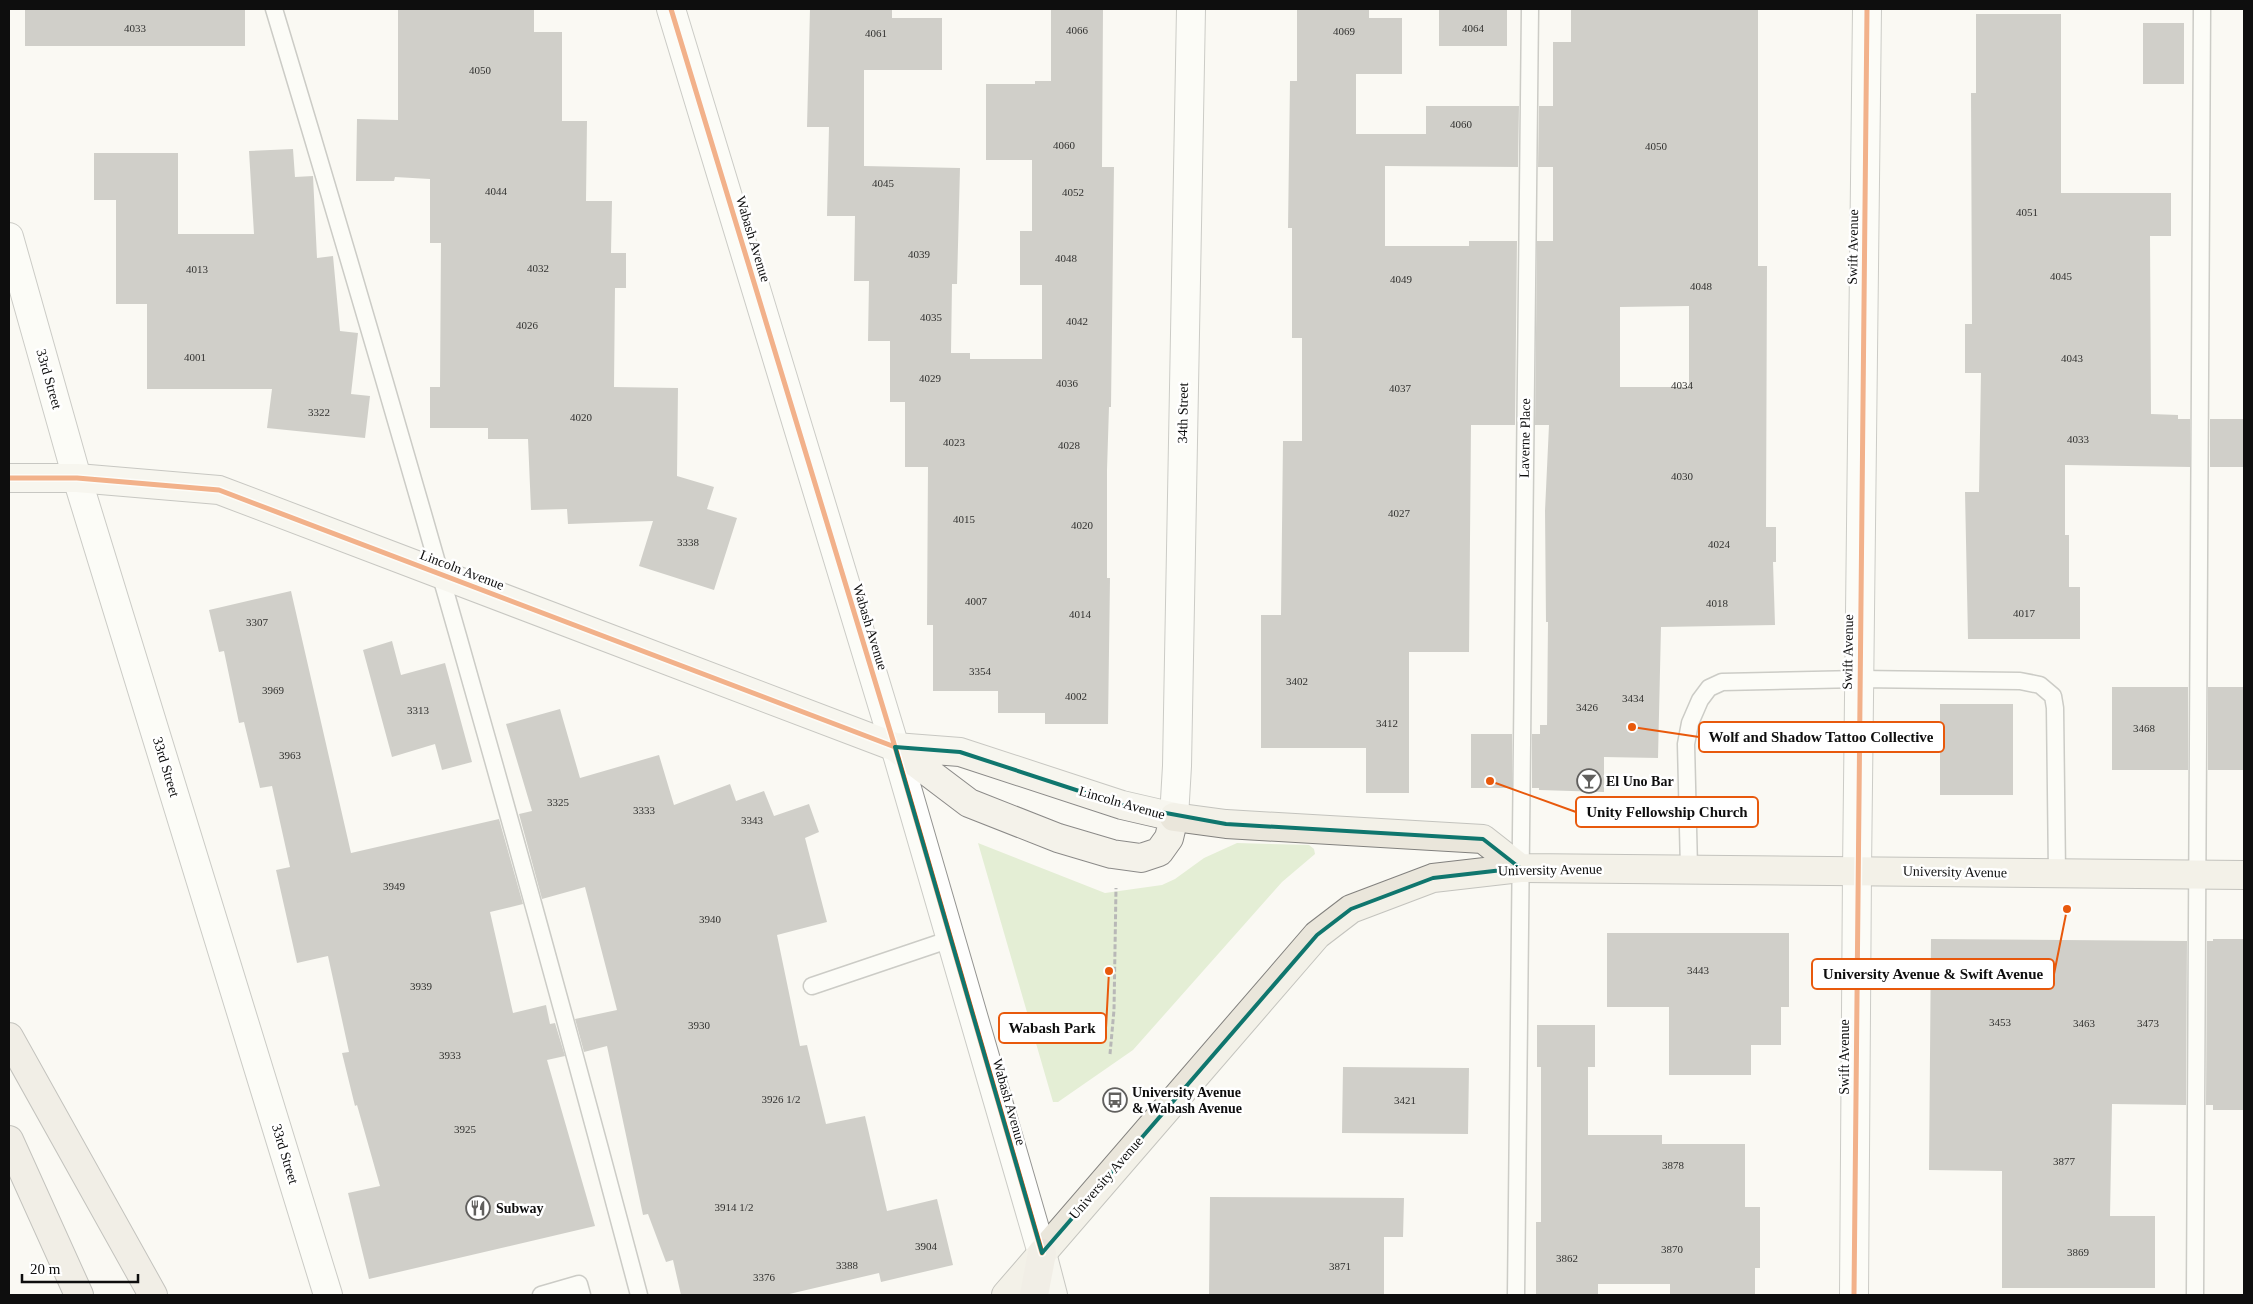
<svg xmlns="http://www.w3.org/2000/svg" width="2253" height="1304" font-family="Georgia,serif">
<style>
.green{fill:#e4eed5}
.building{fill:#9e9c98;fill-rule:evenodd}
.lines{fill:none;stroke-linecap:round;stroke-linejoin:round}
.service-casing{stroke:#949491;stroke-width:19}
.minor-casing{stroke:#949491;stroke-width:30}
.tertiary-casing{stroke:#949491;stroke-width:30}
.secondary-casing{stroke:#8b8a88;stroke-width:30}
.primary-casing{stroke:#82817e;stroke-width:30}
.motorway-casing{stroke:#82817e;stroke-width:30}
.path{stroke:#b8b8b7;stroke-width:3;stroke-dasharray:5 2.5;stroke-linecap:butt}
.service{stroke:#fefefd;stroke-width:16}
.minor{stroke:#fefefd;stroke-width:28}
.tertiary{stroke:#fefefd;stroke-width:28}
.secondary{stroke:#f4f2ea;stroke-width:28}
.primary{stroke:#eae6db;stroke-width:28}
.motorway{stroke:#e7e0d8;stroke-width:28}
.cycleway-casing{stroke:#fff;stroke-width:8}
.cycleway{stroke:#e8590c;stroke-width:5}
.marked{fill:none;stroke:#0f766e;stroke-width:4;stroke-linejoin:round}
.labels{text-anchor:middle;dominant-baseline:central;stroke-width:5;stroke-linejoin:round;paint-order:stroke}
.number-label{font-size:11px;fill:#323230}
.street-label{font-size:14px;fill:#0e0e0e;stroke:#fff}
.poi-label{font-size:14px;font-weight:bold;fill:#0e0e0e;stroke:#fff;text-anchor:start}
.leader{fill:none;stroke:#e8590c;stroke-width:2}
.callout-dot{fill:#e8590c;stroke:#fff;stroke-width:2}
.callout{fill:#fff;stroke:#e8590c;stroke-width:2}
.callout-label{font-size:15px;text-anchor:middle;font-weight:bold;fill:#0e0e0e}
</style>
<rect width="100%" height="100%" fill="#faf9f3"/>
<path class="green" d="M 978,843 L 1105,893 L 1162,885 L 1175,879 L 1204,858 L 1237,843 L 1309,845 L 1314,849 L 1315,854 L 1282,882 L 1133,1050 L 1058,1102 L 1053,1102 Z"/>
<path class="building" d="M 25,9 L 245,9 L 245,46 L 25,46 Z
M 398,9 L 534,9 L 534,32 L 562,32 L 562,121 L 587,121 L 586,201 L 612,201 L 611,253 L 626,253 L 626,288 L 615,288 L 614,387 L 678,388 L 677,476 L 714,487 L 707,509 L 737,518 L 714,590 L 639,566 L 653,521 L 568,524 L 567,509 L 531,510 L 528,439 L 488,439 L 488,428 L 430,428 L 430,387 L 440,387 L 441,243 L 430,243 L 430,179 L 395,177 L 394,181 L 356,181 L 357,119 L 398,120 Z
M 810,9 L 892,9 L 892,18 L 942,18 L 942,70 L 864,70 L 864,166 L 960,168 L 957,284 L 952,284 L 951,353 L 970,353 L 970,359 L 1042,359 L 1042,285 L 1020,285 L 1020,231 L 1032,231 L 1032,160 L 986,160 L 986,84 L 1035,84 L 1035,81 L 1051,81 L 1051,9 L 1103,9 L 1102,167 L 1114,167 L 1111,407 L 1109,407 L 1107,470 L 1107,578 L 1110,578 L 1108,724 L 1045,724 L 1045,713 L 998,713 L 998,691 L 933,691 L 933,625 L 927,625 L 928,467 L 905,467 L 905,402 L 890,402 L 890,341 L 868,341 L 869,281 L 854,281 L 855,216 L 827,216 L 829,127 L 807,127 Z
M 1297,9 L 1369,9 L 1369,18 L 1402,18 L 1402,74 L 1356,74 L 1356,134 L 1426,134 L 1426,106 L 1519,106 L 1518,167 L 1385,166 L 1385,246 L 1469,246 L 1469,241 L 1517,241 L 1515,425 L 1471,425 L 1469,652 L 1409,652 L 1409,793 L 1366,793 L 1366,748 L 1261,748 L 1261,615 L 1281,615 L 1283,441 L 1302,441 L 1302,338 L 1292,338 L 1292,228 L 1288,228 L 1290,81 L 1297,81 Z
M 1439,9 L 1507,9 L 1507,46 L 1439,46 Z
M 1571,9 L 1758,9 L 1758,266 L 1767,266 L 1766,527 L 1776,527 L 1776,562 L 1773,562 L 1775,625 L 1661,627 L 1658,758 L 1604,757 L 1604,792 L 1539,790 L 1539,788 L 1532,788 L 1532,734 L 1540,734 L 1540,725 L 1547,725 L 1548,622 L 1546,622 L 1545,511 L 1549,425 L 1535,425 L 1537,241 L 1553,241 L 1553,167 L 1538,167 L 1539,106 L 1553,106 L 1553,42 L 1571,42 ZM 1689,306 L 1689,387 L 1620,387 L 1620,307 Z
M 1976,14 L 2061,14 L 2061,193 L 2171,193 L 2171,236 L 2150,236 L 2151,414 L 2178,415 L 2178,419 L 2190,419 L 2190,467 L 2065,465 L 2065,535 L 2069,535 L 2069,587 L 2080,587 L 2080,639 L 1968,639 L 1965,492 L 1979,492 L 1981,373 L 1965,373 L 1965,324 L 1972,324 L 1971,93 L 1976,93 Z
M 2143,23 L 2184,23 L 2184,84 L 2143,84 Z
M 293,149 L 295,177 L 313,176 L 317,258 L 333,256 L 340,331 L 358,333 L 351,394 L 370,396 L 365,438 L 267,428 L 272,389 L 147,389 L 147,304 L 116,304 L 116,200 L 94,200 L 94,153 L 178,153 L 178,234 L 254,234 L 249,151 Z
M 2210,419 L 2244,419 L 2244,467 L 2210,467 Z
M 291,591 L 351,853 L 499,819 L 523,904 L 490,912 L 513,1013 L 546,1005 L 550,1024 L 555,1023 L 565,1056 L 547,1060 L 595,1226 L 369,1279 L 348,1193 L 380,1186 L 357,1105 L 355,1106 L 342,1053 L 349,1052 L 328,956 L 297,963 L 276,870 L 290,867 L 272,786 L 260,788 L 244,722 L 239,723 L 224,651 L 219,652 L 209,610 Z
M 392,641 L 401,675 L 445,663 L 472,762 L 442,770 L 435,744 L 392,757 L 363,650 Z
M 2112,687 L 2188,687 L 2188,770 L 2112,770 Z
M 2208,687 L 2244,687 L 2244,770 L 2208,770 Z
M 1940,704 L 2013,704 L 2013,795 L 1940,795 Z
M 560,709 L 580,778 L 659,755 L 674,805 L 730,784 L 736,801 L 764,791 L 774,816 L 809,804 L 819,832 L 805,838 L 827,922 L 777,935 L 800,1046 L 807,1045 L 826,1124 L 865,1116 L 887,1211 L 937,1199 L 953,1265 L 881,1282 L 879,1273 L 785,1295 L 681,1295 L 673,1260 L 666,1262 L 648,1214 L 643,1215 L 607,1046 L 584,1052 L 575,1019 L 617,1010 L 585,887 L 542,899 L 519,814 L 532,811 L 506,724 Z
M 1471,734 L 1512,734 L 1512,788 L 1471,788 Z
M 1607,933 L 1789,933 L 1789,1007 L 1781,1007 L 1781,1045 L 1751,1045 L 1751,1075 L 1669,1075 L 1669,1007 L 1607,1007 Z
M 1931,939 L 2187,941 L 2186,1105 L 2112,1104 L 2110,1216 L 2155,1216 L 2155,1288 L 2002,1288 L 2002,1171 L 1929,1170 Z
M 2213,939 L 2244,939 L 2244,1110 L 2213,1110 L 2213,1105 L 2206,1105 L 2207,941 L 2213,941 Z
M 1537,1025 L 1595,1025 L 1595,1067 L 1588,1067 L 1588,1135 L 1662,1135 L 1662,1144 L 1745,1144 L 1745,1207 L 1760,1207 L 1760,1268 L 1755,1268 L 1755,1295 L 1670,1295 L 1670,1284 L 1598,1284 L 1598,1295 L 1536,1295 L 1536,1222 L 1541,1222 L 1541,1067 L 1537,1067 Z
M 1343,1067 L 1469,1068 L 1468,1134 L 1342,1133 Z
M 1210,1197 L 1404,1198 L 1403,1237 L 1384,1237 L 1384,1295 L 1209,1295 Z"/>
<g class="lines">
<g class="service-casing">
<path id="service" d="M 274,9 C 403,436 525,864 639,1295
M 1689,869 L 1686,744 L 1690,723 L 1700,700 L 1709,688 L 1722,682 L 1859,679 L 2020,681 L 2040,685 L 2053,696 L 2055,708 L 2057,873
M 812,986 L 951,939
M 541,1295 L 579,1284 L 582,1295
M 1516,1295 L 1530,9
M 2195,1295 L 2202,9"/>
</g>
<g class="minor-casing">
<path id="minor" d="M 671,9 L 895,747
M 9,237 L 77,478 L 328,1295
M 1174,817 L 1177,766 L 1191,9
M 1857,871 L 1867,9"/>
</g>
<g class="tertiary-casing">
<path id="tertiary" d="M 895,747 L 1042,1253
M 1854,1295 L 1857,871"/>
</g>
<g class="secondary-casing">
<path id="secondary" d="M 9,478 L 77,478 L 219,490 L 895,747 L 969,803 L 1058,838 L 1112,854 L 1141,858 L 1159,852 L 1169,838 L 1174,817 L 1122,805 L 960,752 L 895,747
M 1042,1253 L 1053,1295"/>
</g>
<g class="primary-casing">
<path id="primary" d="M 1174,817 L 1226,824 L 1483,839 L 1520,868
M 1006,1295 L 1317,935 L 1351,909 L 1433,878 L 1520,868 L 2244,875"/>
</g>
<g class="motorway-casing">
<path id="motorway" d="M 9,1037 L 153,1295
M 9,1140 L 79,1295
M 1034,1295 L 1042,1253"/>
</g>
<path class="path" d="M 1110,1054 L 1114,1010 L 1116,888"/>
<use href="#service" class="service"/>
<use href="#minor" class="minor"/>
<use href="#tertiary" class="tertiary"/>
<use href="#secondary" class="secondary"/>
<use href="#primary" class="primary"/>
<use href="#motorway" class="motorway"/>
<g class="cycleway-casing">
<path id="cycleway" d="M 671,9 L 895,747 L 1042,1253
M 9,478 L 77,478 L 219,490 L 895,747
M 1854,1295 L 1867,9"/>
</g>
<use href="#cycleway" class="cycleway"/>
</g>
<path d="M0 0H2253V1304H0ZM 895,747 L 960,752 L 1122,805 L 1226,824 L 1483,839 L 1520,868 L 1433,878 L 1351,909 L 1317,935 L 1042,1253 Z" fill="#faf9f3" fill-opacity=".55" fill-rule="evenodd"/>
<path class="marked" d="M 895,747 L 960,752 L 1122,805 L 1226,824 L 1483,839 L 1520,868 L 1433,878 L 1351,909 L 1317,935 L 1042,1253 Z"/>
<defs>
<g id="bar-ring" transform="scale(1.25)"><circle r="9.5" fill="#fff" stroke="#61605e" stroke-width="1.5"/><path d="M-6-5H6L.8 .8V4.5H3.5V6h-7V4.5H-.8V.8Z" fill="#61605e"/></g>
<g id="bus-ring" transform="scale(1.25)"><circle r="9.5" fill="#fff" stroke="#61605e" stroke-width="1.5"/><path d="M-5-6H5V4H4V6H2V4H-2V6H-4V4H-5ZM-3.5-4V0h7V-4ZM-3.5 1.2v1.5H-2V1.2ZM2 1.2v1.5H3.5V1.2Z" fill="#61605e"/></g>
<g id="restaurant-ring" transform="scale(1.25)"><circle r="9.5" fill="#fff" stroke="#61605e" stroke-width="1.5"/><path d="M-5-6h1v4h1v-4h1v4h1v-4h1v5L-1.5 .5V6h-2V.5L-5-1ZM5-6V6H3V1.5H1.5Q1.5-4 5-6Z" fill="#61605e"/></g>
</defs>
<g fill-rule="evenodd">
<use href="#bar-ring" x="1589" y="781"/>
<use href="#bus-ring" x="1115" y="1100"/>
<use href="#restaurant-ring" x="478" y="1208"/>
</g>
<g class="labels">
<g class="number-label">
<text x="135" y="28">4033</text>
<text x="1473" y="28">4064</text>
<text x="1077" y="30">4066</text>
<text x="1344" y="31">4069</text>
<text x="876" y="33">4061</text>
<text x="480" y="70">4050</text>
<text x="1461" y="124">4060</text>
<text x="1064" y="145">4060</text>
<text x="1656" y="146">4050</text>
<text x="883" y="183">4045</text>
<text x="496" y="191">4044</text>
<text x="1073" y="192">4052</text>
<text x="2027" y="212">4051</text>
<text x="919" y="254">4039</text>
<text x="1066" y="258">4048</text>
<text x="538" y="268">4032</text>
<text x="197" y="269">4013</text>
<text x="2061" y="276">4045</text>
<text x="1401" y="279">4049</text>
<text x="1701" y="286">4048</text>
<text x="931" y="317">4035</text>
<text x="1077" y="321">4042</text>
<text x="527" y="325">4026</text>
<text x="195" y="357">4001</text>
<text x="2072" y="358">4043</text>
<text x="930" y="378">4029</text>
<text x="1067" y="383">4036</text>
<text x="1682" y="385">4034</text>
<text x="1400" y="388">4037</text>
<text x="319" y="412">3322</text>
<text x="581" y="417">4020</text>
<text x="2078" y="439">4033</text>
<text x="954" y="442">4023</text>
<text x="1069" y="445">4028</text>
<text x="1682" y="476">4030</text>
<text x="1399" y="513">4027</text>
<text x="964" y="519">4015</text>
<text x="1082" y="525">4020</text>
<text x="688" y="542">3338</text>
<text x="1719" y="544">4024</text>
<text x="976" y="601">4007</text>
<text x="1717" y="603">4018</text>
<text x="2024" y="613">4017</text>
<text x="1080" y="614">4014</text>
<text x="257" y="622">3307</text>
<text x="980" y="671">3354</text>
<text x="1297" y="681">3402</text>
<text x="273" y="690">3969</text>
<text x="1076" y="696">4002</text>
<text x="1633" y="698">3434</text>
<text x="1587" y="707">3426</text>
<text x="418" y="710">3313</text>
<text x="1387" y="723">3412</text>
<text x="2144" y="728">3468</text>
<text x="290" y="755">3963</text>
<text x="558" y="802">3325</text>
<text x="644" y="810">3333</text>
<text x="752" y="820">3343</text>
<text x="394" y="886">3949</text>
<text x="710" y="919">3940</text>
<text x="1698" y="970">3443</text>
<text x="421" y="986">3939</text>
<text x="2000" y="1022">3453</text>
<text x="2084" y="1023">3463</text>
<text x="2148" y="1023">3473</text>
<text x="699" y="1025">3930</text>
<text x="450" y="1055">3933</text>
<text x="781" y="1099">3926 1/2</text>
<text x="1405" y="1100">3421</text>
<text x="465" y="1129">3925</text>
<text x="2064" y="1161">3877</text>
<text x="1673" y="1165">3878</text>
<text x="734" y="1207">3914 1/2</text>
<text x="926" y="1246">3904</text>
<text x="1672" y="1249">3870</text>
<text x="2078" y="1252">3869</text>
<text x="1567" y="1258">3862</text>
<text x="847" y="1265">3388</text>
<text x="1340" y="1266">3871</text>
<text x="764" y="1277">3376</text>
</g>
<g class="street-label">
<text transform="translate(753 239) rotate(73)">Wabash Avenue</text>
<text transform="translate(1853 247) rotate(-89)">Swift Avenue</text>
<text transform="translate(49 379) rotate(74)">33rd Street</text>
<text transform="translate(1183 413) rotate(-89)">34th Street</text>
<text transform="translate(1525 438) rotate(-89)">Laverne Place</text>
<text transform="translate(462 570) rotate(21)">Lincoln Avenue</text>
<text transform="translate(870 627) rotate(73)">Wabash Avenue</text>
<text transform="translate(1848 652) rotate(-89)">Swift Avenue</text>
<text transform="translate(166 767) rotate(73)">33rd Street</text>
<text transform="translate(1122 803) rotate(16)">Lincoln Avenue</text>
<text transform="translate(1550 870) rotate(-1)">University Avenue</text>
<text transform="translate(1955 872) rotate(1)">University Avenue</text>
<text transform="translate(1844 1057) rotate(-90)">Swift Avenue</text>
<text transform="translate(1009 1102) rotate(74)">Wabash Avenue</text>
<text transform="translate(285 1154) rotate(73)">33rd Street</text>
<text transform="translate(1106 1178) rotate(-49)">University Avenue</text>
</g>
<g class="poi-label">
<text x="1606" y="781">El Uno Bar</text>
<text x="1132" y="1092">University Avenue<tspan x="1132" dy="16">&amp; Wabash Avenue</tspan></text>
<text x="496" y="1208">Subway</text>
</g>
</g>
<path class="leader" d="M1632 727L1699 737M1490 781L1576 812M2067 909L2054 974M1109 971L1106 1028"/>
<g class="callout-dot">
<circle cx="1632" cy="727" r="5"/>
<circle cx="1490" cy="781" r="5"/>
<circle cx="2067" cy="909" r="5"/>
<circle cx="1109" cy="971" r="5"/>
</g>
<g class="callout">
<rect x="1699" y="722" width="245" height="30" rx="5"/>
<rect x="1576" y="797" width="182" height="30" rx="5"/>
<rect x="1812" y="959" width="242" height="30" rx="5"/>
<rect x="999" y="1013" width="107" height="30" rx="5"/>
</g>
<g class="callout-label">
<text x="1821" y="742">Wolf and Shadow Tattoo Collective</text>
<text x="1667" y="817">Unity Fellowship Church</text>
<text x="1933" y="979">University Avenue &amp; Swift Avenue</text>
<text x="1052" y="1033">Wabash Park</text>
</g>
<rect width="2253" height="1304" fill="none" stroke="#0e0e0e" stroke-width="20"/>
<path d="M22 1274v8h116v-8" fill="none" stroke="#0e0e0e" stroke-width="2.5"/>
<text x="30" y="1274" font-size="15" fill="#0e0e0e" stroke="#ffffff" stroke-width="4" paint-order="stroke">20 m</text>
</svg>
